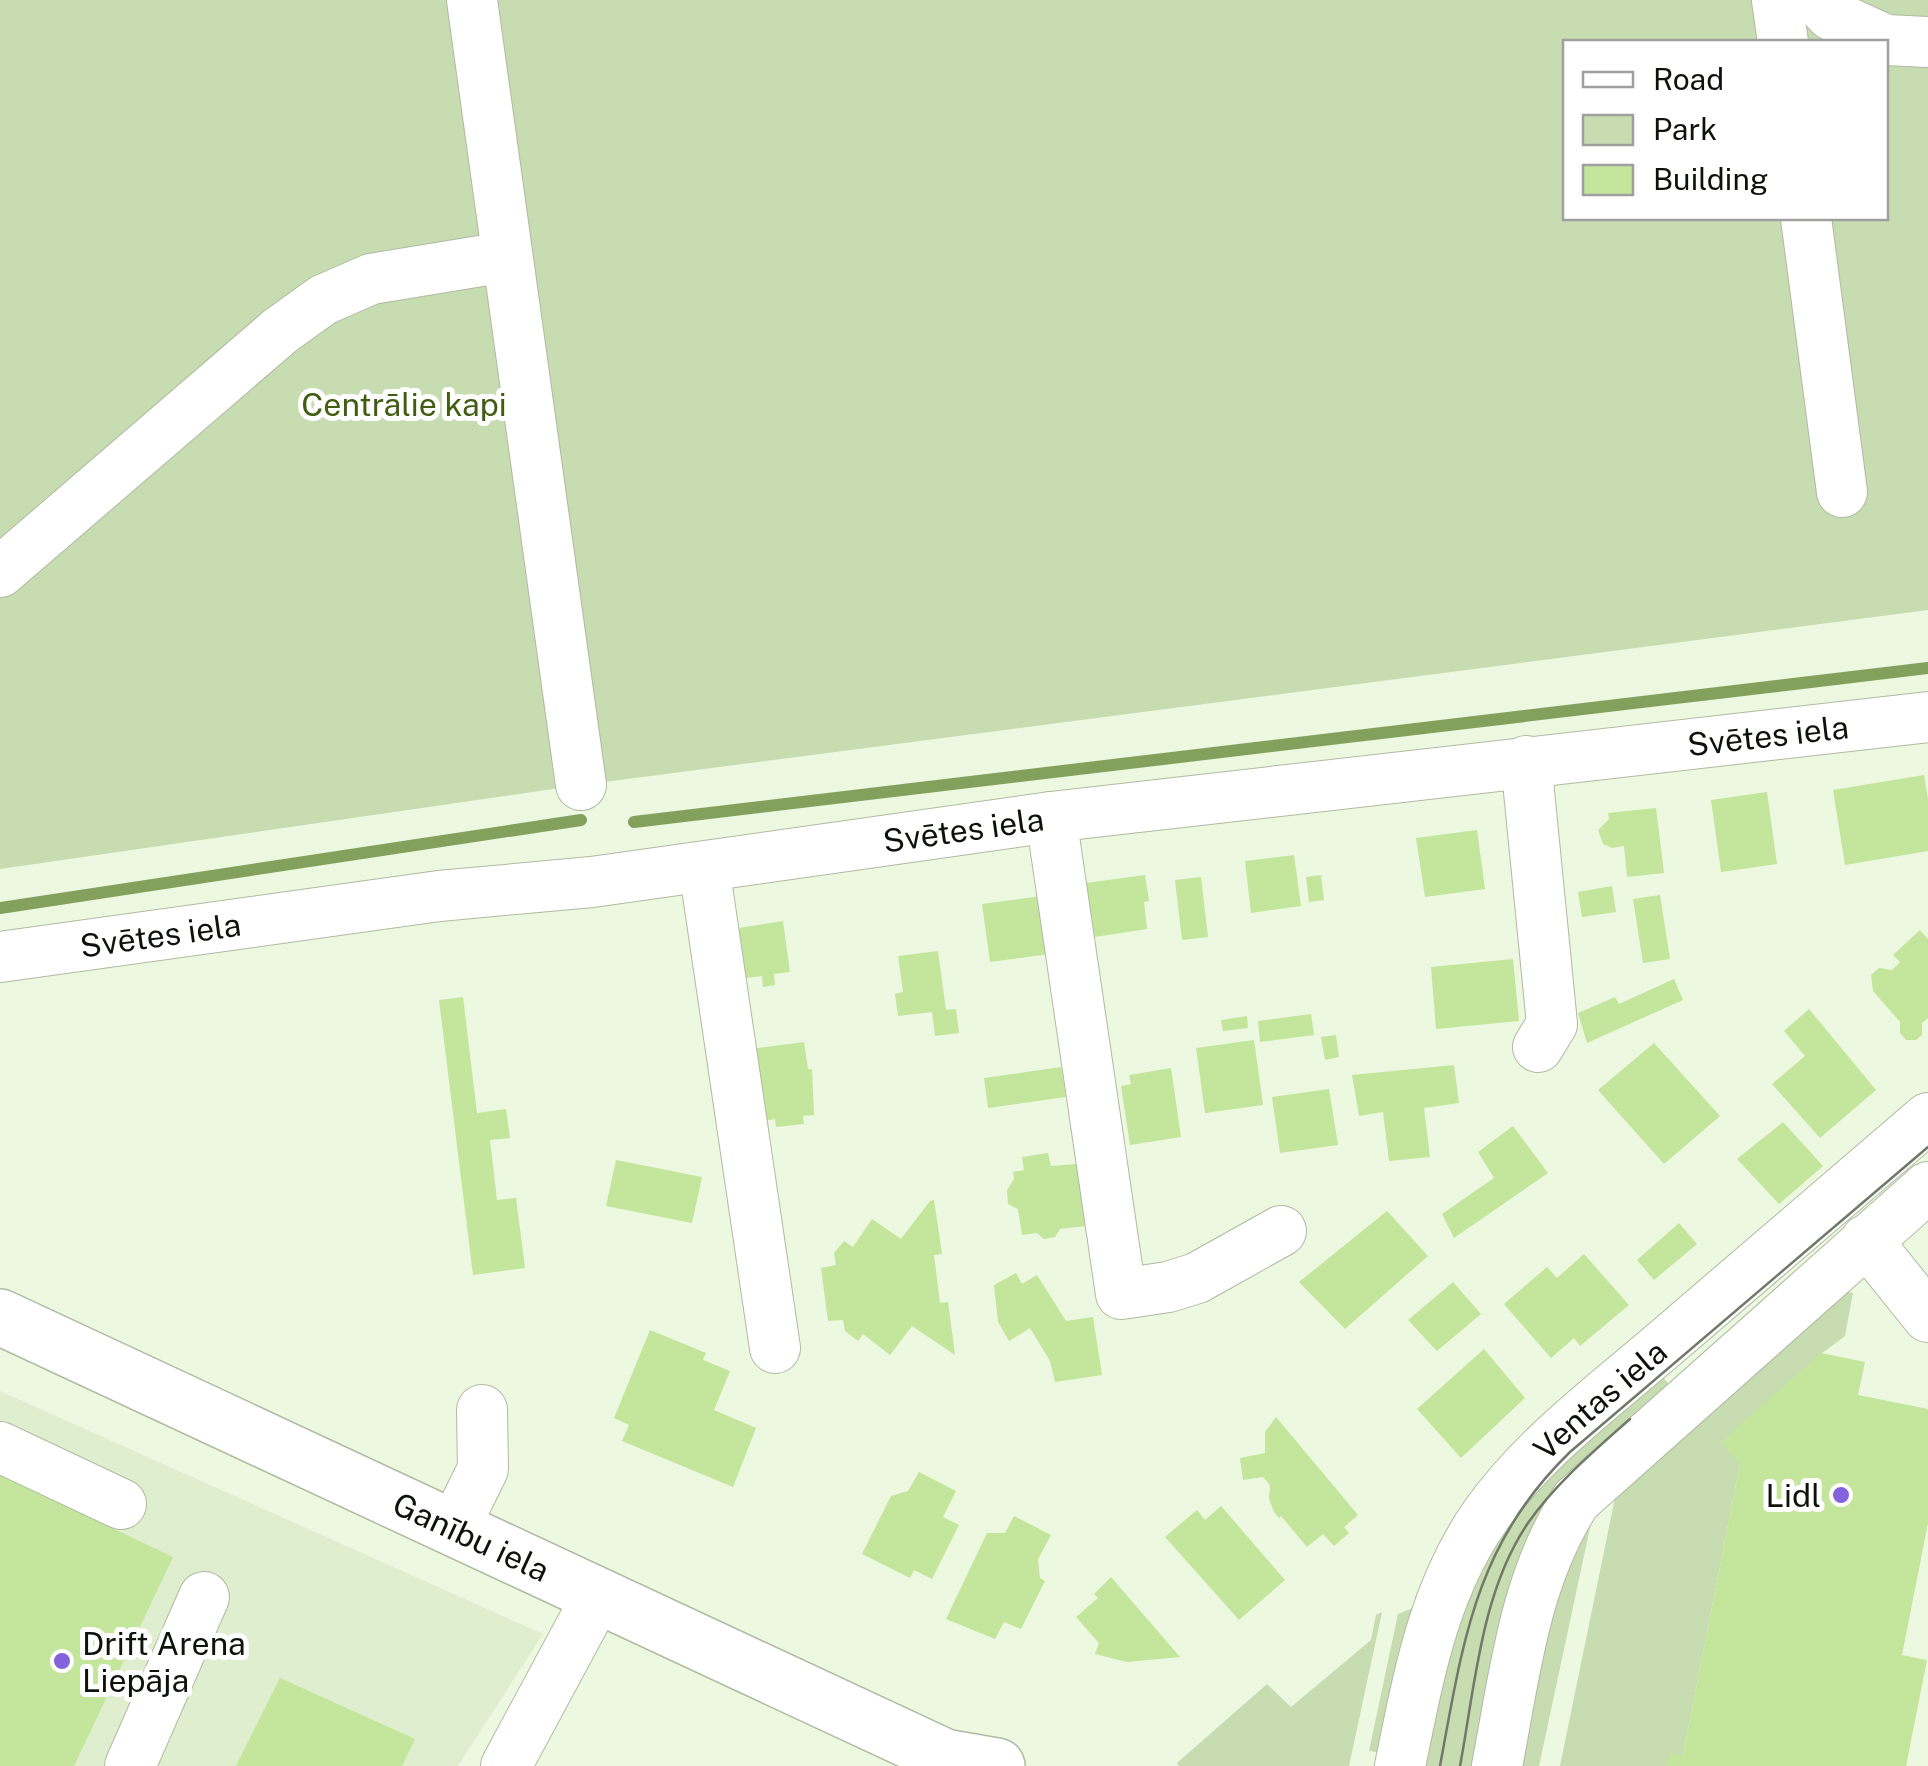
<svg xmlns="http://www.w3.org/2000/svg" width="1928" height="1766" font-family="'Public Sans',sans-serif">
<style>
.built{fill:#dfeece}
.green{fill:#c8dcb1;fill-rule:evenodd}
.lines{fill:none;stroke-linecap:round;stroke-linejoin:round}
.stream{stroke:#83a15c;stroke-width:12}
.building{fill:#c4e59c}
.minor-casing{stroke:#afbaa2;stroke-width:52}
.highway-casing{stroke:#afbaa2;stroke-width:58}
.minor{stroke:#fff;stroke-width:50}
.highway{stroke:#fff;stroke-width:55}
.tram{stroke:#717969;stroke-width:2.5}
.poi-dot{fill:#8462dd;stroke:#fff;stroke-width:4}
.labels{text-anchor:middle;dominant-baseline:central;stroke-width:10;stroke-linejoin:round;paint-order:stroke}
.park-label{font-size:32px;fill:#415d12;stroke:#fff}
.street-label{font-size:32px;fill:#0e120a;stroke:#fff}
.poi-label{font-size:32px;fill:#0e120a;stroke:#fff;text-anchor:end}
</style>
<rect width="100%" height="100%" fill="#ecf8df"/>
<path class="built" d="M 0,1391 L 543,1634 L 458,1766 L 0,1766 Z"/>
<path class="green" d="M 0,0 L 1928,0 L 1928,610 L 581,785 L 0,869 ZM 1566,42 L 1886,42 L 1886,218 L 1566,218 Z
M 1844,1291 L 1853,1293 L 1845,1336 L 1821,1354 L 1740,1464 L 1683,1755 L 1667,1766 L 1560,1766 L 1616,1493 Z
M 1655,1368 L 1673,1389 L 1614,1440 L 1479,1766 L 1423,1766 L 1448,1641 L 1501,1517 Z
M 1597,1495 L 1539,1766 L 1512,1766 L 1547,1599 Z
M 1413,1608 L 1383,1753 L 1369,1751 L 1398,1614 Z
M 1382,1612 L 1349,1766 L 1179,1766 L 1177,1763 L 1267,1684 L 1291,1707 L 1371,1640 L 1376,1615 Z"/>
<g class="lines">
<path class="stream" d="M 634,822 L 1928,668
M 0,908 L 581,820"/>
</g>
<path class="building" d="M 1924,775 L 1928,799 L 1928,851 L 1845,865 L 1833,790 Z
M 1767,792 L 1777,864 L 1721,872 L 1711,800 Z
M 1656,808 L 1664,873 L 1627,877 L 1624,846 L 1612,848 L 1603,844 L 1598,830 L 1609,819 L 1608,813 Z
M 1477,830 L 1485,889 L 1425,897 L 1416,838 Z
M 1294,855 L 1301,906 L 1251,913 L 1245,861 Z
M 1145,875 L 1149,901 L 1144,902 L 1147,929 L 1088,938 L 1085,908 L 1090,907 L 1086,883 Z
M 1321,875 L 1324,900 L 1309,902 L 1306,877 Z
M 1201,877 L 1208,937 L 1182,940 L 1175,880 Z
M 1612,886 L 1616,912 L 1582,917 L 1578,892 Z
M 1660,895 L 1670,959 L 1643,963 L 1633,899 Z
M 1042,896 L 1050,954 L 990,962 L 982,904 Z
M 783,921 L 790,972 L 774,974 L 775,985 L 763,987 L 762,976 L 746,978 L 739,928 Z
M 1920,930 L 1928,939 L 1928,1018 L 1922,1023 L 1922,1035 L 1916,1040 L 1906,1040 L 1900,1033 L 1900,1022 L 1873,991 L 1871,975 L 1879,968 L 1892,970 L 1900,962 L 1893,955 Z
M 938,951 L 946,1010 L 956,1009 L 959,1033 L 935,1036 L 932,1012 L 898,1016 L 895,994 L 903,992 L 898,956 Z
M 1513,959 L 1519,1021 L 1436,1029 L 1431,967 Z
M 1674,979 L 1683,1000 L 1587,1043 L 1578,1013 L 1615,997 L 1619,1004 Z
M 463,997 L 477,1113 L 506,1109 L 510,1138 L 490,1140 L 497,1200 L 516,1198 L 525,1268 L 473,1275 L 439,1000 Z
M 1809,1009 L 1876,1090 L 1820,1138 L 1772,1084 L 1805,1056 L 1784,1031 Z
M 1311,1014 L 1314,1035 L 1260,1042 L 1258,1021 Z
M 1247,1016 L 1248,1028 L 1223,1031 L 1221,1020 Z
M 1336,1035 L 1339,1057 L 1325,1060 L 1321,1037 Z
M 1254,1040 L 1263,1105 L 1205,1113 L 1196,1048 Z
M 804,1042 L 808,1069 L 812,1069 L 814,1115 L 803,1116 L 804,1124 L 776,1127 L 775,1119 L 764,1121 L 751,1049 Z
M 1654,1043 L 1720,1116 L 1664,1164 L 1598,1090 Z
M 1454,1065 L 1459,1103 L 1424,1108 L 1430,1157 L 1389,1161 L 1383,1112 L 1359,1116 L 1352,1075 Z
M 1061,1067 L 1066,1097 L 988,1108 L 984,1078 Z
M 1171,1068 L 1181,1137 L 1130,1145 L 1121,1086 L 1131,1084 L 1129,1075 Z
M 1329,1089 L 1338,1145 L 1280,1153 L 1272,1097 Z
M 1783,1122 L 1823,1166 L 1779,1204 L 1737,1159 Z
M 1513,1126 L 1548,1173 L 1454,1238 L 1442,1214 L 1494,1178 L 1478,1152 Z
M 1048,1153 L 1051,1166 L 1077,1164 L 1085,1226 L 1060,1229 L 1055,1237 L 1044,1239 L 1037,1233 L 1022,1235 L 1018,1209 L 1008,1204 L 1007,1190 L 1014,1179 L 1013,1172 L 1024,1170 L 1022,1157 Z
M 616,1160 L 702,1177 L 692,1223 L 606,1206 Z
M 934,1200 L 942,1254 L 934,1255 L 940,1303 L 948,1302 L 955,1355 L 912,1326 L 890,1355 L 863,1334 L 858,1341 L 845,1331 L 843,1320 L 828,1321 L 821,1268 L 836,1265 L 834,1253 L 844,1241 L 853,1247 L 872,1219 L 901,1239 L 930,1201 Z
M 1387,1211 L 1428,1256 L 1345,1329 L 1299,1282 Z
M 1679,1223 L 1697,1244 L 1654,1280 L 1637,1260 Z
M 1584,1254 L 1629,1305 L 1580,1346 L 1574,1338 L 1551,1358 L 1504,1304 L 1547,1267 L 1557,1278 Z
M 1016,1273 L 1022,1284 L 1037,1275 L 1066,1321 L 1093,1317 L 1102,1375 L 1055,1382 L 1050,1361 L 1030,1328 L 1009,1341 L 998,1322 L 994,1285 Z
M 1453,1282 L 1481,1314 L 1437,1351 L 1408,1320 Z
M 650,1330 L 706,1353 L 703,1360 L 730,1371 L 714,1410 L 756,1428 L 733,1487 L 622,1441 L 629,1425 L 614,1418 Z
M 1484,1349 L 1525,1398 L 1461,1458 L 1417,1409 Z
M 1821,1353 L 1865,1362 L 1858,1395 L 1928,1409 L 1928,1523 L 1902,1655 L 1927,1660 L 1906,1766 L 1667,1766 L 1670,1753 L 1683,1755 L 1740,1464 L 1721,1442 Z
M 1276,1417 L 1358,1515 L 1344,1527 L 1349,1533 L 1334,1546 L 1323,1534 L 1307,1547 L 1281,1516 L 1279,1518 L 1274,1512 L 1269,1499 L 1270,1485 L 1263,1477 L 1243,1480 L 1240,1458 L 1265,1453 L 1265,1432 Z
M 919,1472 L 956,1491 L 943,1517 L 959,1525 L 932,1579 L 914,1570 L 910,1578 L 862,1554 L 891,1496 L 908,1491 Z
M 0,1475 L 173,1557 L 74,1766 L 0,1766 Z
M 1221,1506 L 1285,1580 L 1239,1620 L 1165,1537 L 1197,1510 L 1205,1520 Z
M 1014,1516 L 1051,1535 L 1038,1559 L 1040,1578 L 1045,1581 L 1021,1629 L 1004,1622 L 995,1639 L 946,1619 L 987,1533 L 1005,1533 Z
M 1111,1577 L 1180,1657 L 1127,1662 L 1095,1654 L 1099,1643 L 1076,1617 L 1098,1598 L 1094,1594 Z
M 280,1678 L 415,1739 L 402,1766 L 236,1766 Z"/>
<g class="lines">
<g class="minor-casing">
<g id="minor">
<path d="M 472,0 L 581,785"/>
<path d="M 1777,0 L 1783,42"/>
<path d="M 1817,0 L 1831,15 L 1886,40 L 1928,42"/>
<path d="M 1806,218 L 1842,492"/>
<path d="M 0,572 L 280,331 L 323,300 L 371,279 L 505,257"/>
<path d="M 1526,761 L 1552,1024 L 1538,1047"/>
<path d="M 1051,817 L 1121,1294 L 1168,1287 L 1197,1278 L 1281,1231"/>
<path d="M 704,867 L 775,1348"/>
<path id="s1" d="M 0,957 L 439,896 L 592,882 L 1051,817 L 1928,717"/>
<path d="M 1866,1240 L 1928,1317"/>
<path d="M 0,1447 L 121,1504"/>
<path d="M 454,1528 L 483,1469 L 482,1410"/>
<path d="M 130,1766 L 204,1597"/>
<path d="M 506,1766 L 597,1597"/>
<path id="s2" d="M 1400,1766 C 1418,1679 1433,1590 1486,1515 C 1533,1449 1600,1399 1661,1347 C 1750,1271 1839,1195 1928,1118"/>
<path d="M 1497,1766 C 1515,1673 1524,1581 1576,1500 L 1928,1187"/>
</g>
</g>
<g class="highway-casing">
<g id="highway">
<path id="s3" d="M 0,1317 L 945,1757 L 997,1766"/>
</g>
</g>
<use href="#minor" class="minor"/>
<use href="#highway" class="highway"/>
<path class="tram" d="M 1440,1766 C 1463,1642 1475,1544 1570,1452 L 1928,1147
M 1460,1766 C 1475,1686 1481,1592 1528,1523 C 1556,1483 1594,1451 1630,1419"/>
</g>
<g class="poi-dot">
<circle cx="1841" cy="1495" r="10"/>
<circle cx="62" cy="1661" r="10"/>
</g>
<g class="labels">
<g class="park-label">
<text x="404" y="404">Centrālie kapi</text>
</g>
<g class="street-label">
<text stroke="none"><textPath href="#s1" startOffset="1782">Svētes iela</textPath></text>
<text stroke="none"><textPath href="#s1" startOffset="972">Svētes iela</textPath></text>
<text stroke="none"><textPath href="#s1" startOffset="162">Svētes iela</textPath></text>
<text stroke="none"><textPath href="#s2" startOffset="430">Ventas iela</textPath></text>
<text stroke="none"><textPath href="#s3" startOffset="520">Ganību iela</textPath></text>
</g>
<g class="poi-label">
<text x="1821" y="1495">Lidl</text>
<text x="82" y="1643" text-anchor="start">Drift Arena<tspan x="82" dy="37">Liepāja</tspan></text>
</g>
</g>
<rect x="1563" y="40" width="325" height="180" fill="#ffffff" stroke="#9fa09d" stroke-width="2.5"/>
<rect x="1583" y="72" width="50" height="15" fill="#ffffff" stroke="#9fa09d" stroke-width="2.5"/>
<text x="1653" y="90" font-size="30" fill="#0e120a">Road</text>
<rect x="1583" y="115" width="50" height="30" fill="#c8dcb1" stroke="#9fa09d" stroke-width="2.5"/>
<text x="1653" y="140" font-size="30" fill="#0e120a">Park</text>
<rect x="1583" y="165" width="50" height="30" fill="#c4e59c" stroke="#9fa09d" stroke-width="2.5"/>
<text x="1653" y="190" font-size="30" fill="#0e120a">Building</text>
</svg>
